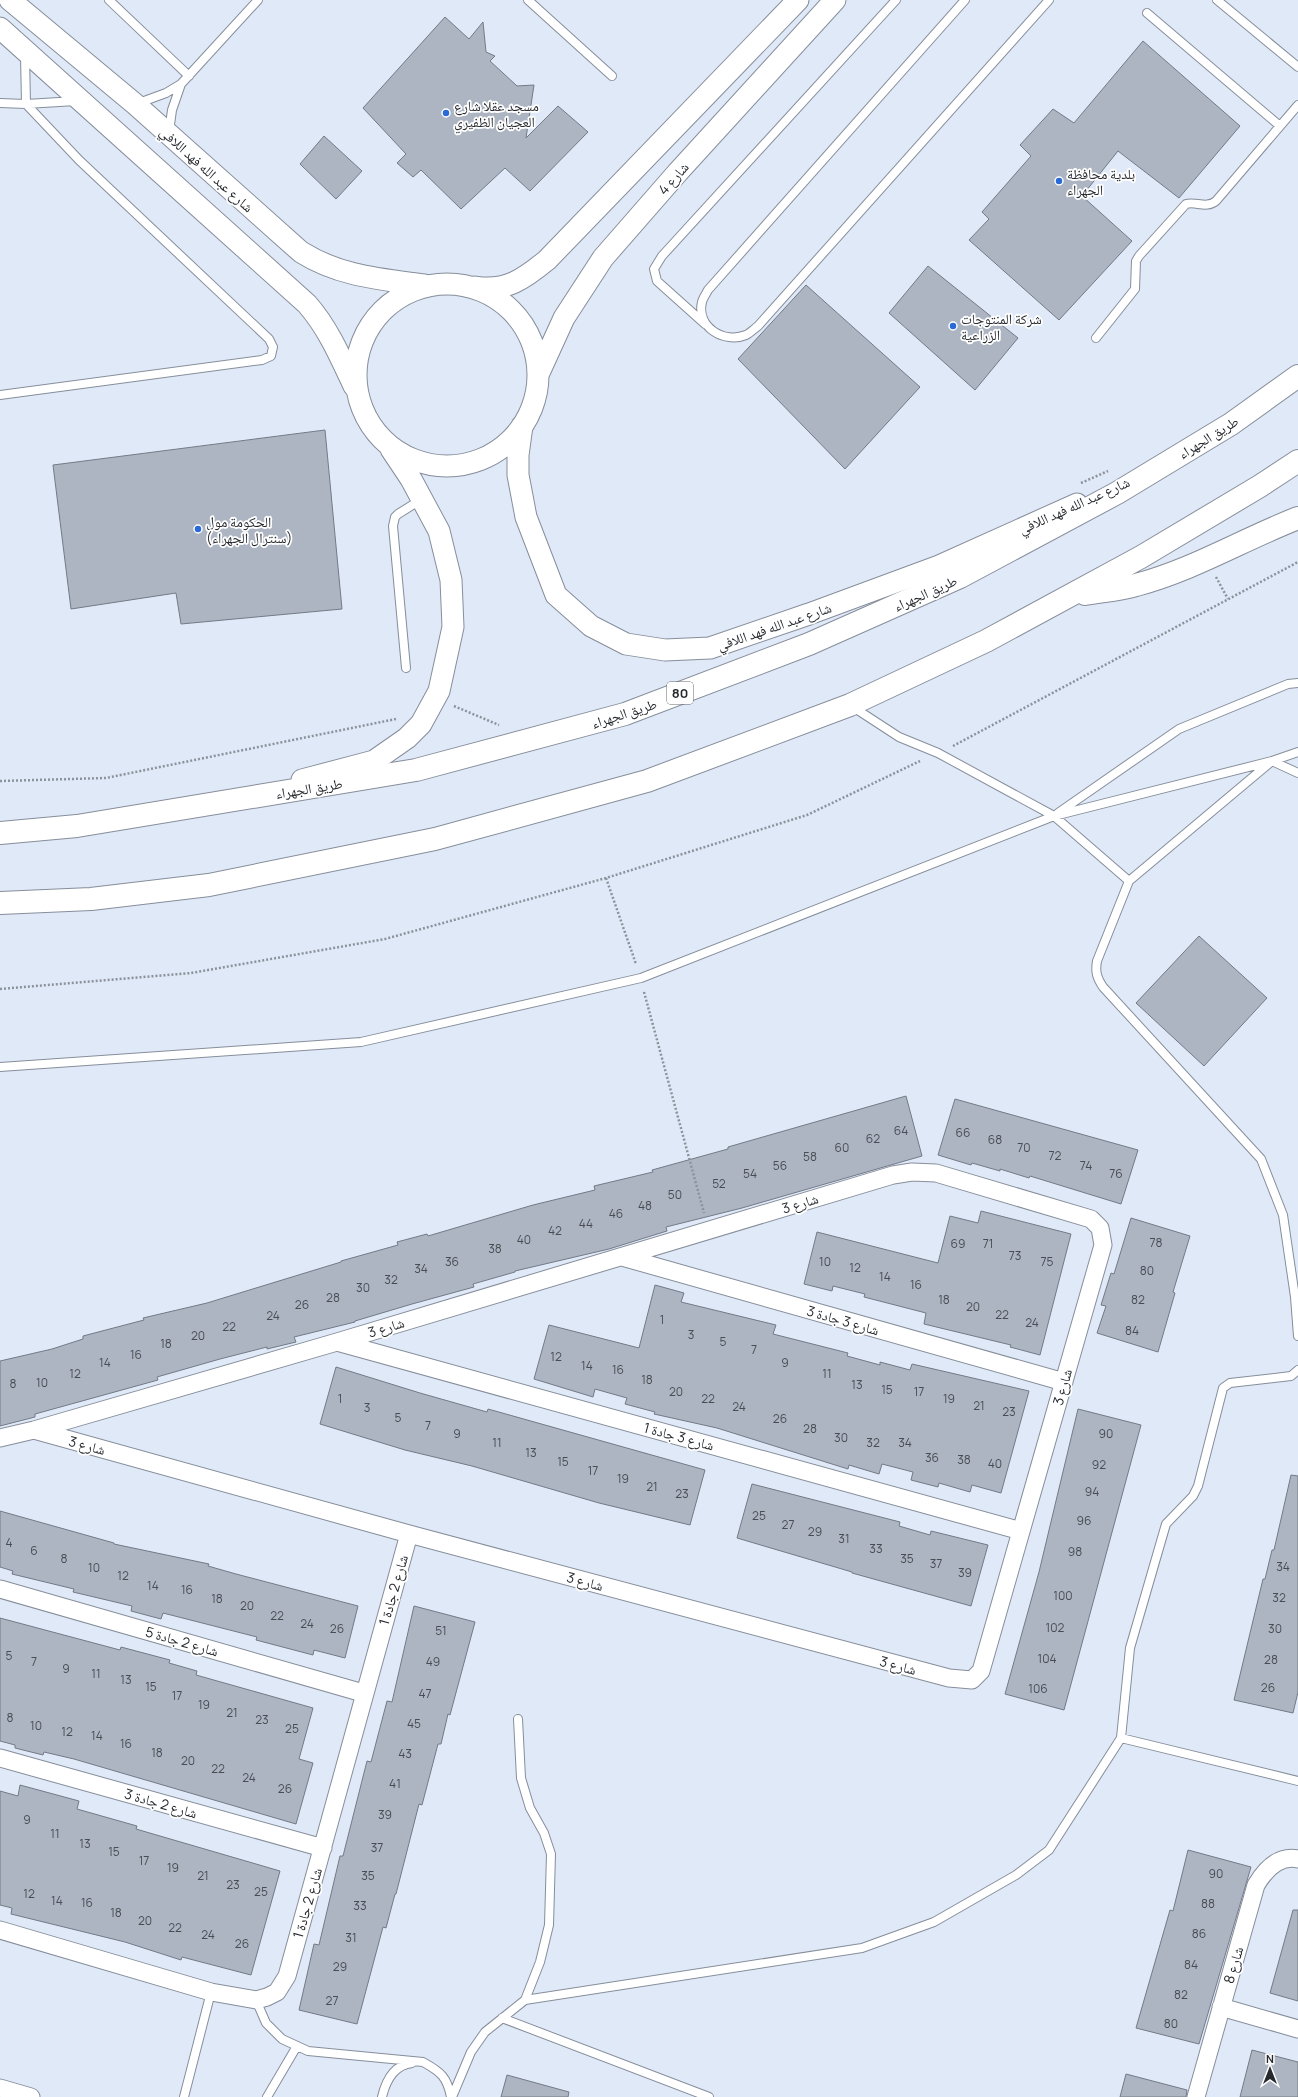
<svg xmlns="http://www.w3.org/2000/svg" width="1298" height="2097" font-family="Manrope,'Noto Naskh Arabic',sans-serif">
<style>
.building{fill:#adb5c2;stroke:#737a87}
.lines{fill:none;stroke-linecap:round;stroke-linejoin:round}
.service-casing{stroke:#868e9b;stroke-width:10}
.minor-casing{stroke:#868e9b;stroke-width:19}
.tertiary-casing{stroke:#868e9b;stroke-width:23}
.trunk-casing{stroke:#868e9b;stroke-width:24}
.path{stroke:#8c929c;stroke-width:2.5;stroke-dasharray:2 2;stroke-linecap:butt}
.service{stroke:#fff;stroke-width:8}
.minor{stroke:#fff;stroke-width:17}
.tertiary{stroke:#fff;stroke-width:21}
.trunk{stroke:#fff;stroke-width:22}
.poi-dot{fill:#2a6ad7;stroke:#fff;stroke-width:1.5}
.labels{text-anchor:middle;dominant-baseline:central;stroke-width:3.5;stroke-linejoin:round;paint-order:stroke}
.number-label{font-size:12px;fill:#484c53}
.shield{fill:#fff;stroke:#67696d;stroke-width:1}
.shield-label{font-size:13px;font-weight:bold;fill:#26292e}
.poi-label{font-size:14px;fill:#26292e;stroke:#fff;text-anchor:start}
.street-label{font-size:14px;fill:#26292e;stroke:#fff}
</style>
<rect width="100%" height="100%" fill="#e0e9f7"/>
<path class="building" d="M 445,17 L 469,39 L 483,22 L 486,52 L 495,56 L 490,61 L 517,86 L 534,85 L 526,138 L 558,106 L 588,132 L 530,191 L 505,168 L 461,209 L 421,170 L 413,177 L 397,163 L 406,154 L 363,108 Z
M 1143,41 L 1240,126 L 1179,198 L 1118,151 L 1082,196 L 1132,241 L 1059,320 L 969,240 L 989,219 L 982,212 L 1031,156 L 1020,145 L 1053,109 L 1074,123 Z
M 324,136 L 362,171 L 336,199 L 300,164 Z
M 928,266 L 1018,338 L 975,390 L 889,313 Z
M 806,285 L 920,387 L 845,469 L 738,359 Z
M 325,430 L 342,609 L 181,624 L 176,593 L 71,609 L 53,465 Z
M 1199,936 L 1267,998 L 1204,1066 L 1136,1003 Z
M 906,1096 L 922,1156 L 742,1208 L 666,1227 L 667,1231 L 609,1249 L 515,1271 L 515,1272 L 473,1284 L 474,1287 L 412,1304 L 355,1321 L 355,1322 L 294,1337 L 296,1342 L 267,1349 L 267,1347 L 220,1359 L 157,1377 L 158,1380 L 35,1414 L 35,1417 L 0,1426 L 0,1361 L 52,1349 L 83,1339 L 83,1336 L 144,1320 L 143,1318 L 207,1303 L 341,1262 L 341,1261 L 398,1245 L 397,1242 L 427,1234 L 428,1236 L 533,1205 L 595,1190 L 594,1186 L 653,1172 L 652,1170 L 728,1149 L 728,1147 Z
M 955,1099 L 1138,1150 L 1121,1204 L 1030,1176 L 1029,1178 L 1000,1169 L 1000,1171 L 972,1163 L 971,1165 L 938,1155 Z
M 981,1211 L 1071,1234 L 1040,1355 L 1010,1347 L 1011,1345 L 924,1324 L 926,1313 L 864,1297 L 865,1294 L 833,1286 L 832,1291 L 804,1284 L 817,1232 L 938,1263 L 950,1216 L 978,1223 Z
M 1131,1218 L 1190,1236 L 1173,1292 L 1175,1293 L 1158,1352 L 1097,1333 L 1106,1306 L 1101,1305 L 1111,1273 L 1114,1274 Z
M 655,1285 L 684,1293 L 681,1302 L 776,1325 L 773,1334 L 848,1353 L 847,1356 L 880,1365 L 880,1362 L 910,1370 L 912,1364 L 1029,1391 L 1001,1493 L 972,1485 L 970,1492 L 939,1483 L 938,1487 L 911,1480 L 913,1472 L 882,1464 L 879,1474 L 849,1465 L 848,1469 L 717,1428 L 654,1414 L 655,1412 L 625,1404 L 627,1398 L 595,1389 L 593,1397 L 534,1379 L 549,1325 L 639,1348 Z
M 336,1367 L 420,1393 L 487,1412 L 488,1409 L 705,1470 L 690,1525 L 599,1503 L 472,1466 L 405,1450 L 320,1424 Z
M 1078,1409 L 1141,1425 L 1064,1710 L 1005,1694 L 1039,1572 Z
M 1291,1475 L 1298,1476 L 1298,1692 L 1293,1713 L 1234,1700 L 1263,1579 L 1265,1579 L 1272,1550 L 1274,1550 Z
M 752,1484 L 900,1522 L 899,1526 L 930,1535 L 931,1531 L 988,1545 L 971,1606 L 852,1573 L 852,1572 L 737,1538 Z
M 0,1511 L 114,1543 L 114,1544 L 209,1564 L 208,1566 L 236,1574 L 358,1606 L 345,1658 L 314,1650 L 313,1655 L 256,1640 L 257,1637 L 163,1613 L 161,1619 L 131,1611 L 132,1606 L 73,1592 L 74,1589 L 12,1574 L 13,1571 L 0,1567 Z
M 414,1606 L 475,1622 L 450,1715 L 448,1714 L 441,1744 L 438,1744 L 422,1805 L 419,1804 L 396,1894 L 395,1894 L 386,1928 L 383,1927 L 357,2024 L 299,2010 L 314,1944 L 319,1945 L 340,1856 L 343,1856 L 367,1761 L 371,1762 L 387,1701 L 392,1702 Z
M 0,1618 L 120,1650 L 121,1647 L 170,1660 L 169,1663 L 197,1671 L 196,1675 L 313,1708 L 299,1759 L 313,1763 L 296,1824 L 74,1759 L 44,1752 L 43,1755 L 15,1748 L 15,1745 L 0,1741 Z
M 20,1785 L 79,1801 L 77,1809 L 137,1826 L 136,1829 L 280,1871 L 251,1975 L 182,1957 L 181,1960 L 125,1942 L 11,1914 L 12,1908 L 0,1905 L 0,1791 L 18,1796 Z
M 1188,1850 L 1251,1867 L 1199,2044 L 1136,2028 L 1170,1910 L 1173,1911 Z
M 1293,1910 L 1298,1910 L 1298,2001 L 1270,1993 Z
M 1252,2050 L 1298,2062 L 1298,2097 L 1240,2097 Z
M 1126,2074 L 1187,2090 L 1186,2097 L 1120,2097 Z
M 507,2075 L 569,2092 L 568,2097 L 501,2097 Z"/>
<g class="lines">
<g class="service-casing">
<path id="service" d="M 109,0 L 189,76
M 528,0 L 612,76
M 965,0 L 708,290 C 706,294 703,298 702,302 C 696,327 724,344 746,335 C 750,333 754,329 758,326 L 1049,0
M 1217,0 L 1298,67
M 1147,13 L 1280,126
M 25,55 L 26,104 L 76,101
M 0,103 L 26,104 L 79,160 L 269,339 L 273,347 L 271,356 L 262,360 L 0,395
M 136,104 L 166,93 L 181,84 L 258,0
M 169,132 L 172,110 L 181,84
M 705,324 L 657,281 L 654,269 L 662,256 L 896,0
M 1096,338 L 1135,289 L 1136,261 L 1139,256 L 1186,204 C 1196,201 1206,209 1216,201 L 1298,105
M 406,668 L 393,526 L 395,517 L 398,514 L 422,499
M 853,707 L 899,737 L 938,753 L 1054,816 L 1129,881
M 1298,773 L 1272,761 L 1129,881 L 1097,961 C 1095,972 1097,978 1103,987 L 1261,1159 L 1283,1215 L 1295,1297 L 1298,1336
M 1058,813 L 1179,729 L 1288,684 L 1298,683
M 0,1067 L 361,1042 L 641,978 L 1054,816 L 1272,761 L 1298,752
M 1121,1738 L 1298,1781
M 256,2000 L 266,2023 L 282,2039 L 308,2051 L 423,2062 C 441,2072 447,2077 451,2097
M 525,2000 L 862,1948 L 934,1922 L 1016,1875 L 1049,1850 L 1121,1738 L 1130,1648 L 1166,1524 L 1193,1496 L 1198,1486 L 1223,1388 L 1230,1383 L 1291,1376 L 1298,1370
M 502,2018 L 709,2097
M 184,2097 L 211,1992
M 267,2097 L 297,2046
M 382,2097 C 386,2080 394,2065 412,2063
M 452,2097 L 471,2052 L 485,2032 L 525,2000 L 540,1962 L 549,1925 L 551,1854 L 544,1833 L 530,1808 L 521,1778 L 518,1719"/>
</g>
<g class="minor-casing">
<path id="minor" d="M 622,1257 L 1064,1382
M 337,1342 L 1021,1531
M 0,1438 L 34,1430 L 337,1342 L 893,1175 L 912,1172 L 936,1173 L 1091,1219 L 1100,1228 L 1103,1245 L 981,1671 L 972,1680 L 949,1678 L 409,1534 L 34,1430
M 0,1589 L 363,1693
M 0,1758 L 323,1848
M 0,1930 L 211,1992 L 256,2000 L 267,1997 L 277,1992 L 287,1976 L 409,1534
M 1221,2007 L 1298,2029
M 0,2088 L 31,2097
M 1196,2097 L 1256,1885 C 1265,1870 1279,1855 1298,1859"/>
</g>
<g class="tertiary-casing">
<path id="tertiary" d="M 10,0 L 135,104 L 301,252 C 339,276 380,279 424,285
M 0,28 L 307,304 C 328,328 340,356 354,386
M356 375a91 91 0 1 1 182 0a91 91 0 1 1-182 0Z
M 475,287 C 506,292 524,279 547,260 L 798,0
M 538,375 L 564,318 L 603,258 L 678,172 L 835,0
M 522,426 L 518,455 L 518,475 L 526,517 L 556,595 L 591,626 L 626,644 L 665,650 L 710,648 L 809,614 L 939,566 L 1077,504
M 302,780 L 374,761 L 407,738 L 421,724 L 439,691 L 453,627 L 451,580 L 439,531 L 411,479 L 391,449"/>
</g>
<g class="trunk-casing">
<path id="trunk" d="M 1085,594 C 1102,591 1120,590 1136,585 C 1193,570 1244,539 1298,518
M 0,833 L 77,826 L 416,770 L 625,714 L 809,644 L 960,577 L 1117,493 L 1231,424 L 1298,376
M 0,903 L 91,899 L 209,885 L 435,839 L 647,781 L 850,705 L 986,641 L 1141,557 L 1260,486 L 1298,461"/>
</g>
<path class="path" d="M 1081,483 L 1108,471
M 1216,577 L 1228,599
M 454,706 L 499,725
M 953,746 L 1298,562
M 0,781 L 106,778 L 396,719
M 606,878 L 636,964
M 0,989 L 191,973 L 385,939 L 606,878 L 807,815 L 920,761
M 644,992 L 704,1213"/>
<use href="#service" class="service"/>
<use href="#minor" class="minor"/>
<use href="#tertiary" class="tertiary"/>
<use href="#trunk" class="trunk"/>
</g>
<g class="poi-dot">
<circle cx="446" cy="113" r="4"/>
<circle cx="1059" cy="181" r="4"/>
<circle cx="953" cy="326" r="4"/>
<circle cx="198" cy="529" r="4"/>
</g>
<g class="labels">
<g class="number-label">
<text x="901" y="1130">64</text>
<text x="963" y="1132">66</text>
<text x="873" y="1138">62</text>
<text x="995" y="1139">68</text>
<text x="842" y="1147">60</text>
<text x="1024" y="1147">70</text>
<text x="1055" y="1155">72</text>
<text x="810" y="1156">58</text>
<text x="780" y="1165">56</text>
<text x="1086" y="1165">74</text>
<text x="750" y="1173">54</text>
<text x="1116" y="1173">76</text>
<text x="719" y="1183">52</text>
<text x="675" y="1194">50</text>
<text x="645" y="1205">48</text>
<text x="616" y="1213">46</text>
<text x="586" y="1223">44</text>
<text x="555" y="1230">42</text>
<text x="524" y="1239">40</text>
<text x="1156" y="1242">78</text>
<text x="958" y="1243">69</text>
<text x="988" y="1243">71</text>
<text x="495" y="1248">38</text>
<text x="1015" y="1255">73</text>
<text x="452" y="1261">36</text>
<text x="825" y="1261">10</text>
<text x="1047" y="1261">75</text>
<text x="855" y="1267">12</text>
<text x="421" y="1268">34</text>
<text x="1147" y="1270">80</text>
<text x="885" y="1276">14</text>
<text x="391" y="1279">32</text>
<text x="916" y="1284">16</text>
<text x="363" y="1287">30</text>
<text x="333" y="1297">28</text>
<text x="944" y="1299">18</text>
<text x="1138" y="1299">82</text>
<text x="302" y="1304">26</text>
<text x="973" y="1306">20</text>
<text x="1002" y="1314">22</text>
<text x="273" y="1315">24</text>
<text x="662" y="1319">1</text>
<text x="1032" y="1322">24</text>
<text x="229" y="1326">22</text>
<text x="1132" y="1330">84</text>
<text x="691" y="1334">3</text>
<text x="198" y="1335">20</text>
<text x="723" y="1341">5</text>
<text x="166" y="1343">18</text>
<text x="754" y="1349">7</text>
<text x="136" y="1354">16</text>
<text x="556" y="1356">12</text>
<text x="105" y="1362">14</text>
<text x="785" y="1362">9</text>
<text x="587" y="1365">14</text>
<text x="618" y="1369">16</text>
<text x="75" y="1373">12</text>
<text x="827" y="1373">11</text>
<text x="647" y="1379">18</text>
<text x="42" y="1382">10</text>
<text x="13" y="1383">8</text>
<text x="857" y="1384">13</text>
<text x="887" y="1389">15</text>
<text x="676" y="1391">20</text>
<text x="919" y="1391">17</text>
<text x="340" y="1398">1</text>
<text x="708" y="1398">22</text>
<text x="949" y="1398">19</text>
<text x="979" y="1405">21</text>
<text x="739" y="1406">24</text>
<text x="367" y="1407">3</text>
<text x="1009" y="1411">23</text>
<text x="398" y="1417">5</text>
<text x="780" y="1418">26</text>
<text x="428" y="1425">7</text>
<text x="810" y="1428">28</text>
<text x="457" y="1433">9</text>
<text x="1106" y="1433">90</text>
<text x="841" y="1437">30</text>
<text x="497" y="1442">11</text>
<text x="873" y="1442">32</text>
<text x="905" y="1442">34</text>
<text x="531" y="1452">13</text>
<text x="932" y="1457">36</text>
<text x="964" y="1459">38</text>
<text x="563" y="1461">15</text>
<text x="995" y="1463">40</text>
<text x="1099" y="1464">92</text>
<text x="593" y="1470">17</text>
<text x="623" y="1478">19</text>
<text x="652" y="1486">21</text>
<text x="1092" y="1491">94</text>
<text x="682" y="1493">23</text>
<text x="759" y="1515">25</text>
<text x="1084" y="1520">96</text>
<text x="788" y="1524">27</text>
<text x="815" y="1531">29</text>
<text x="844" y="1538">31</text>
<text x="9" y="1542">4</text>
<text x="876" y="1548">33</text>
<text x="34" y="1550">6</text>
<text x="1075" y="1551">98</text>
<text x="64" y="1558">8</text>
<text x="907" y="1558">35</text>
<text x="936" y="1563">37</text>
<text x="1283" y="1566">34</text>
<text x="94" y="1567">10</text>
<text x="965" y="1572">39</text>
<text x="123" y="1575">12</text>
<text x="153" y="1585">14</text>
<text x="187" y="1589">16</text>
<text x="1063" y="1595">100</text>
<text x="1279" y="1597">32</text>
<text x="217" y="1598">18</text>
<text x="247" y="1605">20</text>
<text x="277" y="1615">22</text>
<text x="307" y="1623">24</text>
<text x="1055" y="1627">102</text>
<text x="337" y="1628">26</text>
<text x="1275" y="1628">30</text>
<text x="441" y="1630">51</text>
<text x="9" y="1655">5</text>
<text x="1047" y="1658">104</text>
<text x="1271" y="1659">28</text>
<text x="34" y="1661">7</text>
<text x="433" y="1661">49</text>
<text x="66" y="1668">9</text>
<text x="96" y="1673">11</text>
<text x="126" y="1679">13</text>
<text x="151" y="1686">15</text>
<text x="1268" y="1687">26</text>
<text x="1038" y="1688">106</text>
<text x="425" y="1693">47</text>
<text x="177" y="1695">17</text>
<text x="204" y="1704">19</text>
<text x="232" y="1712">21</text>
<text x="10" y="1717">8</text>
<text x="262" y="1719">23</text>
<text x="414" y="1723">45</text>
<text x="36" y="1725">10</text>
<text x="292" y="1728">25</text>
<text x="67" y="1731">12</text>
<text x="97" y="1735">14</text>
<text x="126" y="1743">16</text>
<text x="157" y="1752">18</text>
<text x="405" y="1753">43</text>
<text x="188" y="1760">20</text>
<text x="218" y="1768">22</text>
<text x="249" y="1777">24</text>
<text x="395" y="1783">41</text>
<text x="285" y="1788">26</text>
<text x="385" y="1814">39</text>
<text x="27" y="1819">9</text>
<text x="55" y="1833">11</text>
<text x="85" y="1843">13</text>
<text x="377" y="1847">37</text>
<text x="114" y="1851">15</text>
<text x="144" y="1860">17</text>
<text x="173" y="1867">19</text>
<text x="1216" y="1873">90</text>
<text x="203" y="1875">21</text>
<text x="368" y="1875">35</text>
<text x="233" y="1884">23</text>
<text x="261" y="1891">25</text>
<text x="29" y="1893">12</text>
<text x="57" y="1900">14</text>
<text x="87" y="1902">16</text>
<text x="1208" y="1903">88</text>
<text x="360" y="1905">33</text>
<text x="116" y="1912">18</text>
<text x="145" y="1920">20</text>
<text x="175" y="1927">22</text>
<text x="1199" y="1933">86</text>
<text x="208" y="1934">24</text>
<text x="351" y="1937">31</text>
<text x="242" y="1943">26</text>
<text x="1191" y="1964">84</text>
<text x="340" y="1966">29</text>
<text x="1181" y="1994">82</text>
<text x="332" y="2000">27</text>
<text x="1171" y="2023">80</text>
</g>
<rect class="shield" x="667" y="682" width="26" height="22" rx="3"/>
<g class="shield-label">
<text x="680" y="693">80</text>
</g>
<g class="poi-label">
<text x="454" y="105">مسجد عقلا شارع<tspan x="454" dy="16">العجيان الظفيري</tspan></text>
<text x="1067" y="173">بلدية محافظة<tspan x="1067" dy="16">الجهراء</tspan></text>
<text x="961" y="318">شركة المنتوجات<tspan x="961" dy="16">الزراعية</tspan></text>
<text x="206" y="521">الحكومة مول<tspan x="206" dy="16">(سنترال الجهراء)</tspan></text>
</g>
<g class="street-label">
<text transform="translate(207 169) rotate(42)">شارع عبد الله فهد اللافي</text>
<text transform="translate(673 178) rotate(-48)">شارع 4</text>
<text transform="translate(1208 437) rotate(-32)">طريق الجهراء</text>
<text transform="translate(1074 505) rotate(-24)">شارع عبد الله فهد اللافي</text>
<text transform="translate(925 593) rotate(-24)">طريق الجهراء</text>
<text transform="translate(774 626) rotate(-19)">شارع عبد الله فهد اللافي</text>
<text transform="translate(624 713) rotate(-18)">طريق الجهراء</text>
<text transform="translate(309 788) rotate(-9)">طريق الجهراء</text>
<text transform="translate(800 1203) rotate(-17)">شارع 3</text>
<text transform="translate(843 1320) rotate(16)">شارع 3 جادة 3</text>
<text transform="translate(386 1327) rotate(-17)">شارع 3</text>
<text transform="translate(1062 1387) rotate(-74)">شارع 3</text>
<text transform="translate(679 1436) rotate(15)">شارع 3 جادة 1</text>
<text transform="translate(87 1445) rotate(15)">شارع 3</text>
<text transform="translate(585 1581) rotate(15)">شارع 3</text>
<text transform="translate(393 1590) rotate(-74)">شارع 2 جادة 1</text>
<text transform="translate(182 1641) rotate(16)">شارع 2 جادة 5</text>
<text transform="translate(898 1665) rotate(15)">شارع 3</text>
<text transform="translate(161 1803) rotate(16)">شارع 2 جادة 3</text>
<text transform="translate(307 1903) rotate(-74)">شارع 2 جادة 1</text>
<text transform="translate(1233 1965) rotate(-74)">شارع 8</text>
</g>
</g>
<g transform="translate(1270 2069)" stroke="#ffffff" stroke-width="3" paint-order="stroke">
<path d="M0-3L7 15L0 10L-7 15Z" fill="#26292e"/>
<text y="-6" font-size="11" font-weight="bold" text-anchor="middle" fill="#26292e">N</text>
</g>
</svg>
